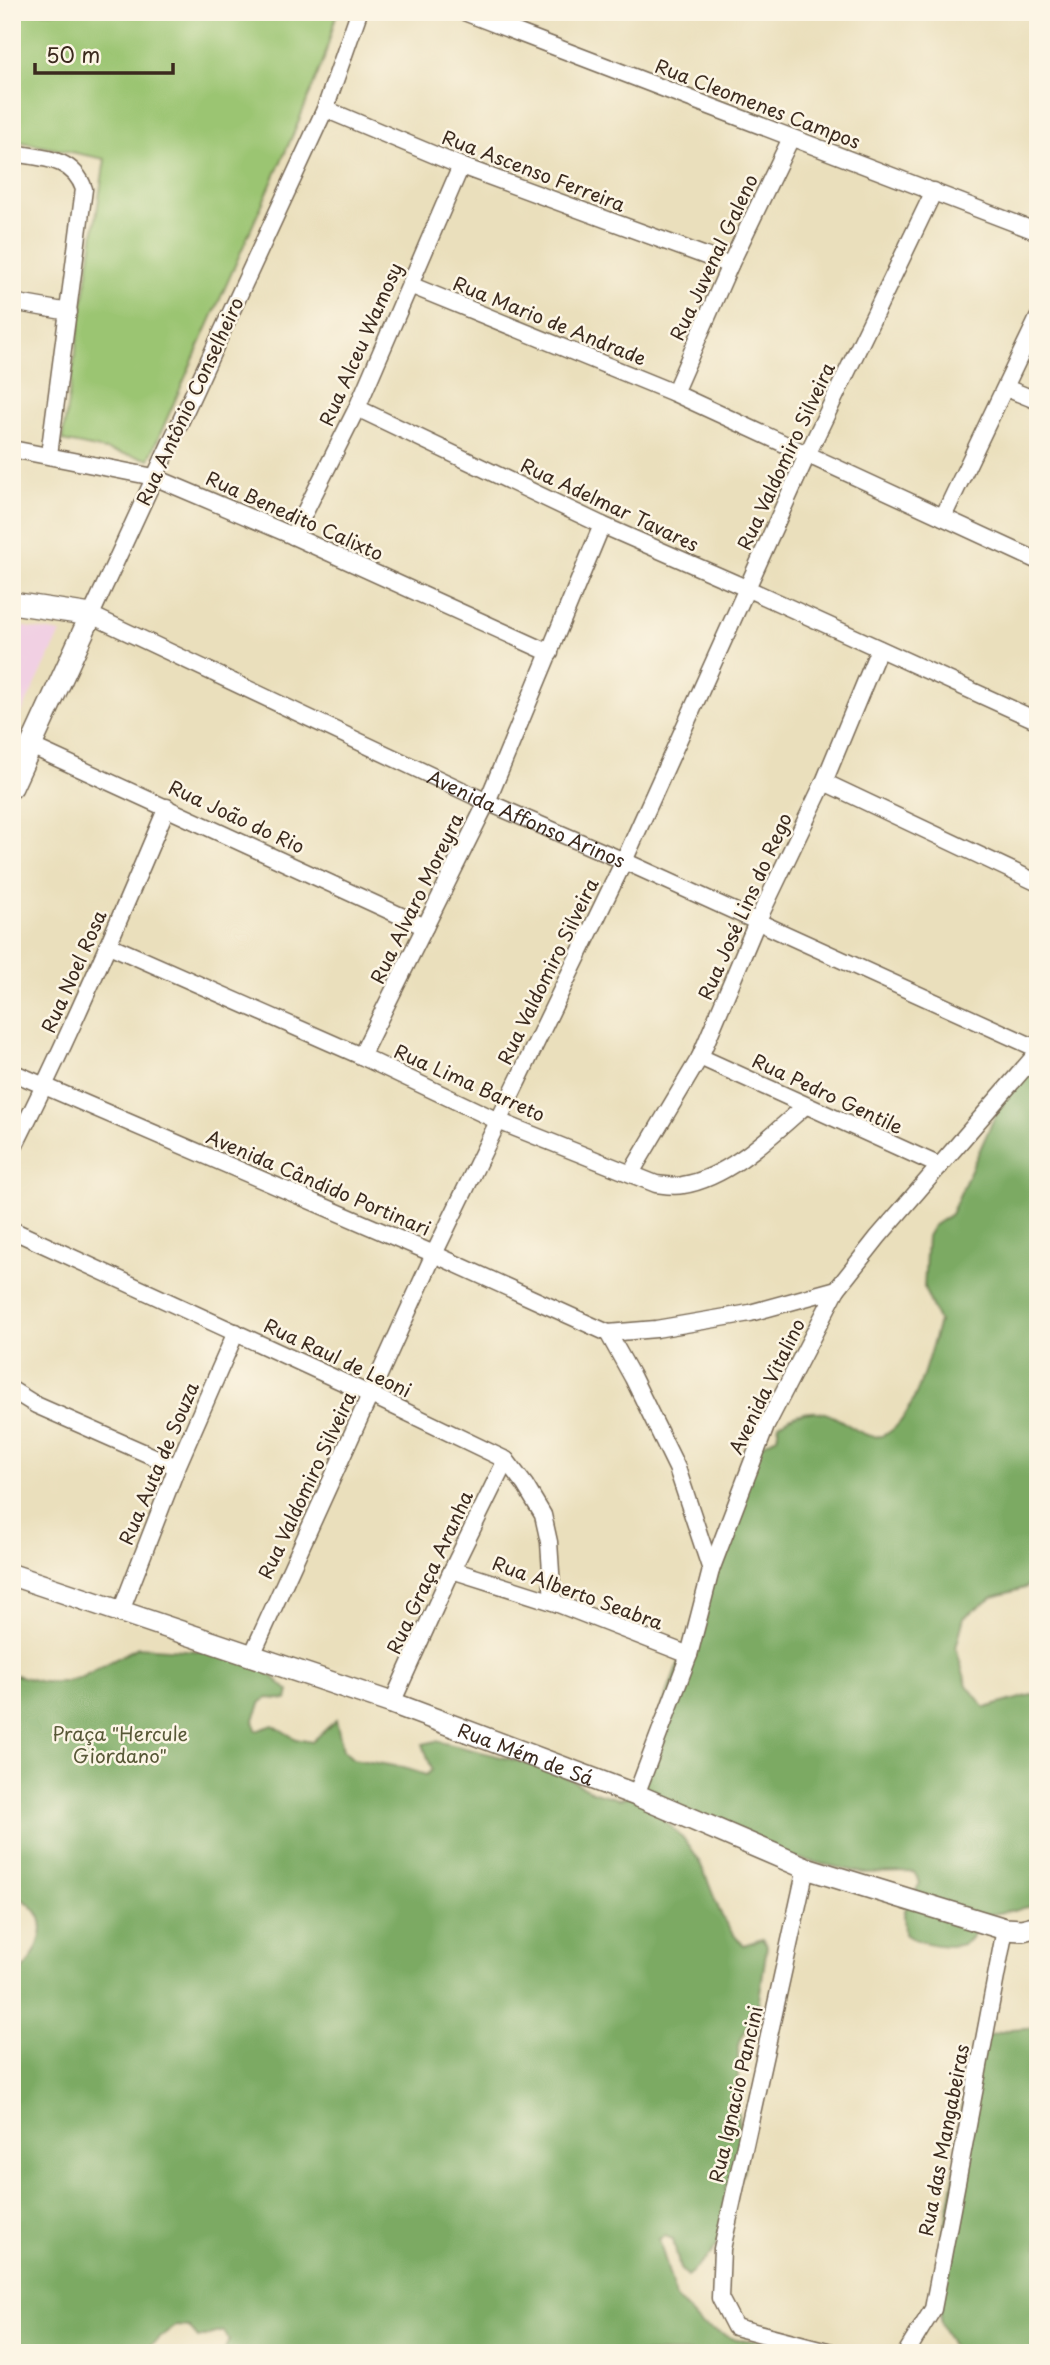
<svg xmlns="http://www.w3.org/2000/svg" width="1050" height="2365" font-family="'Playpen Sans',sans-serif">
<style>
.built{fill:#f1d0e3}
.green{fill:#9bc572;stroke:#6b7848;stroke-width:2}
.forest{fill:#7caa64;stroke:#5c6a41;stroke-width:2}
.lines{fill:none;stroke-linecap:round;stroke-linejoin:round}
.minor-casing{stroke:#786955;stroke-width:19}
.tertiary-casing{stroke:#786955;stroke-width:24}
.minor{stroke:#fff;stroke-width:16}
.tertiary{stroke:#fff;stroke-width:21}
.labels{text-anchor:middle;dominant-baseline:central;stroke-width:5;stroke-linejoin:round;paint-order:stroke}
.street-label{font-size:19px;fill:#3b2a1e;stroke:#fcf5e5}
.park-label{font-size:19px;fill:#585837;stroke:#fcf5e5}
</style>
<rect width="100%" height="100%" fill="#fcf5e5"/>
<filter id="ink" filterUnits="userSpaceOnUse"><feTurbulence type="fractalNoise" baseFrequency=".0143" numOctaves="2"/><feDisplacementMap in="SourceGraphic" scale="14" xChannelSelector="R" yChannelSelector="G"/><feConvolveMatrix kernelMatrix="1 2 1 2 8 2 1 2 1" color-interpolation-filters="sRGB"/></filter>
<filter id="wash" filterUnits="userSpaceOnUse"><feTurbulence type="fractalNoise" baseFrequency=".00686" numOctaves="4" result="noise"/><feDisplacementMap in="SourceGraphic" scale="28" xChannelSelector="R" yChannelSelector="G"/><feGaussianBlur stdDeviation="1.57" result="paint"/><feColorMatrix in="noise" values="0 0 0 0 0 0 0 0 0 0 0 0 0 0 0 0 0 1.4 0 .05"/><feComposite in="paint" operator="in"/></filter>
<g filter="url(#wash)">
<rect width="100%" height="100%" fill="#eadfbc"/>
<path class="built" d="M 12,625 L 61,633 L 12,732 Z"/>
<path class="green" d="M 12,12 L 337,12 L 324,59 L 295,130 L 149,459 L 62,441 L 105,159 L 12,140 Z"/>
<path class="forest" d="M 1038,1061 L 1038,1578 L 1025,1588 L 993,1597 L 964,1617 L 956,1648 L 967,1685 L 985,1708 L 1038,1693 L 1038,1905 L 983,1916 C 979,1923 975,1934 969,1940 C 958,1952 915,1943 905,1934 L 904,1912 L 920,1883 L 914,1872 L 863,1873 L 791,1857 L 661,1810 L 661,1818 C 676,1830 688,1842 697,1858 C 714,1887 717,1923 744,1945 L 762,1939 L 767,1946 L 758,2006 L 738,2045 L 738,2119 L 745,2165 L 742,2175 L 726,2187 C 723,2236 727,2244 687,2276 L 680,2269 L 673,2239 L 665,2236 L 659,2239 L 676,2298 L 701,2325 L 734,2339 L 763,2342 L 772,2353 L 223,2353 L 229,2340 L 224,2331 L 198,2338 L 189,2327 L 176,2326 L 140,2353 L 12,2353 L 12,1986 C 36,1953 65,1917 12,1894 L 12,1674 L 42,1682 L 62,1682 L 82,1677 L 138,1647 L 215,1652 L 265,1670 L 289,1691 L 287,1700 L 268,1698 L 261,1702 L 254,1719 L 256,1731 L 273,1725 L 296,1739 L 312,1742 L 336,1720 L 343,1750 L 353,1759 L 401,1767 L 426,1775 L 432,1770 L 423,1744 L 436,1741 L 551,1769 L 592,1791 L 619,1799 L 628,1797 L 761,1445 L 777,1437 L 779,1424 C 792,1415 808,1409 825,1413 C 852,1421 873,1456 900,1422 C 920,1398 929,1352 939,1322 L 924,1288 L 927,1236 L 933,1226 L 951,1214 L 1003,1098 Z
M 1038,2027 L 1038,2353 L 956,2353 L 940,2322 L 942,2242 L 958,2154 L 959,2118 L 976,2063 L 980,2038 L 1012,2029 Z"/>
</g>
<g filter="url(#ink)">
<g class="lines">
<g class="minor-casing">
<g id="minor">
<path id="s1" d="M 359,12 L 325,109 L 91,615 L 487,802 L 624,861 L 1038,1049"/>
<path d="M 464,12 L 1038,232"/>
<path d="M 325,109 L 461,166 L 730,265"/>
<path d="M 12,153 C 42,158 73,157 84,189 L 49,455"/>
<path d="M 410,285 L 674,393 L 1038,561"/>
<path d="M 12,302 L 69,312"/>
<path d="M 1006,388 L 1038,401"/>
<path d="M 674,393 L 730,265 L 791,138"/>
<path d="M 357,408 L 602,525 L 746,588 L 1038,721"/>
<path d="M 12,449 L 154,477 L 293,536 L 550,653"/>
<path d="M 943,517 L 1038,318"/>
<path d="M 293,536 L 357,408 L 461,166"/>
<path d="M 31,746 L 425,927"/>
<path d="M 824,782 L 1038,883"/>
<path d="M 109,945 L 361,1056 L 498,1121 L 656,1184 C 664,1185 674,1187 683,1185 C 728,1178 772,1135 805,1106"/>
<path d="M 361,1056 L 487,802 L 602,525"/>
<path d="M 700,1057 L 940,1166"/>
<path d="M 12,1072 L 434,1254 L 608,1333 L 656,1329 L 750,1313 L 837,1289"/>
<path d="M 12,1151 C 69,1038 118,923 167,807"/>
<path d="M 631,1173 L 700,1057 L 757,922 L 824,782 L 879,649"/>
<path d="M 12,1230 L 371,1395 L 506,1460 L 525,1485 L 543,1515 L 549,1542 L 553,1602"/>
<path d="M 608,1333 L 633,1378 L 677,1468 L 711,1570"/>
<path d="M 12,1390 L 36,1405 L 177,1467"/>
<path d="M 452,1570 L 553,1602 L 689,1655"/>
<path d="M 121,1611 L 177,1467 L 236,1332"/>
<path d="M 252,1655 L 434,1254 L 624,861 L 807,455 L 934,191"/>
<path d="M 392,1703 L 452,1570 L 506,1460"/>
<path d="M 636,1795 L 689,1655 L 711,1570 L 766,1426 L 837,1289 L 878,1237 L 1038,1052"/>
<path d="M 806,1868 L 722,2249 L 720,2298 L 735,2327 L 835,2353"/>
<path d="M 906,2353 L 933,2309 L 1005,1929"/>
</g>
</g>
<g class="tertiary-casing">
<g id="tertiary">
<path d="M 12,603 L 91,615 L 12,787"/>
<path id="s2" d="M 12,1575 L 392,1703 L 636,1795 L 806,1868 L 1005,1929 L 1022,1930 L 1038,1926"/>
</g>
</g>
<use href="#minor" class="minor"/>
<use href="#tertiary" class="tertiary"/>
</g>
</g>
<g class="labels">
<g class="street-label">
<text transform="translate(758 103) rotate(21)">Rua Cleomenes Campos</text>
<text transform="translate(534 170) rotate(21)">Rua Ascenso Ferreira</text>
<text transform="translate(713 257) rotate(-65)">Rua Juvenal Galeno</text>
<text transform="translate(550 320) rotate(22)">Rua Mario de Andrade</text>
<text transform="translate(360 344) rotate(-66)">Rua Alceu Wamosy</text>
<text transform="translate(189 401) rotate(-65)">Rua Antônio Conselheiro</text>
<text transform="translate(785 456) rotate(-65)">Rua Valdomiro Silveira</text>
<text transform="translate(610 504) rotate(25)">Rua Adelmar Tavares</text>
<text transform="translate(295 515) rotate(24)">Rua Benedito Calixto</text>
<text transform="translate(237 816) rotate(25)">Rua João do Rio</text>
<text stroke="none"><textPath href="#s1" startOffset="1141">Avenida Affonso Arinos</textPath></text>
<text transform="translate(416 898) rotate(-64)">Rua Alvaro Moreyra</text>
<text transform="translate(744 906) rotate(-66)">Rua José Lins do Rego</text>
<text transform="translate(73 971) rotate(-66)">Rua Noel Rosa</text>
<text transform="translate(547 971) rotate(-64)">Rua Valdomiro Silveira</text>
<text transform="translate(470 1082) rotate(24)">Rua Lima Barreto</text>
<text transform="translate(828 1093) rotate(25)">Rua Pedro Gentile</text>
<text transform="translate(319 1182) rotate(23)">Avenida Cândido Portinari</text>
<text transform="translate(338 1357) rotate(25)">Rua Raul de Leoni</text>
<text transform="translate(766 1386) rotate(-64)">Avenida Vitalino</text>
<text transform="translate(158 1463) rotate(-67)">Rua Auta de Souza</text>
<text transform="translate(306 1485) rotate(-65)">Rua Valdomiro Silveira</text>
<text transform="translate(429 1572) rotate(-65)">Rua Graça Aranha</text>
<text transform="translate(578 1592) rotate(20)">Rua Alberto Seabra</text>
<text stroke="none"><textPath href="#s2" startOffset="544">Rua Mém de Sá</textPath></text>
<text transform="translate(735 2094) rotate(-77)">Rua Ignacio Pancini</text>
<text transform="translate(943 2140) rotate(-79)">Rua das Mangabeiras</text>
</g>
<g class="park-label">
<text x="120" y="1733">Praça "Hercule<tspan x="120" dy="22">Giordano"</tspan></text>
</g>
</g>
<rect width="1050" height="2365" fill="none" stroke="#fcf5e5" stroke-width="42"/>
<path d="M35 63v10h138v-10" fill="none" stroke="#3b2a1e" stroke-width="3.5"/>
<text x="46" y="63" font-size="21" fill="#3b2a1e" stroke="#fcf5e5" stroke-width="5" paint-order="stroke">50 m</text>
</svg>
